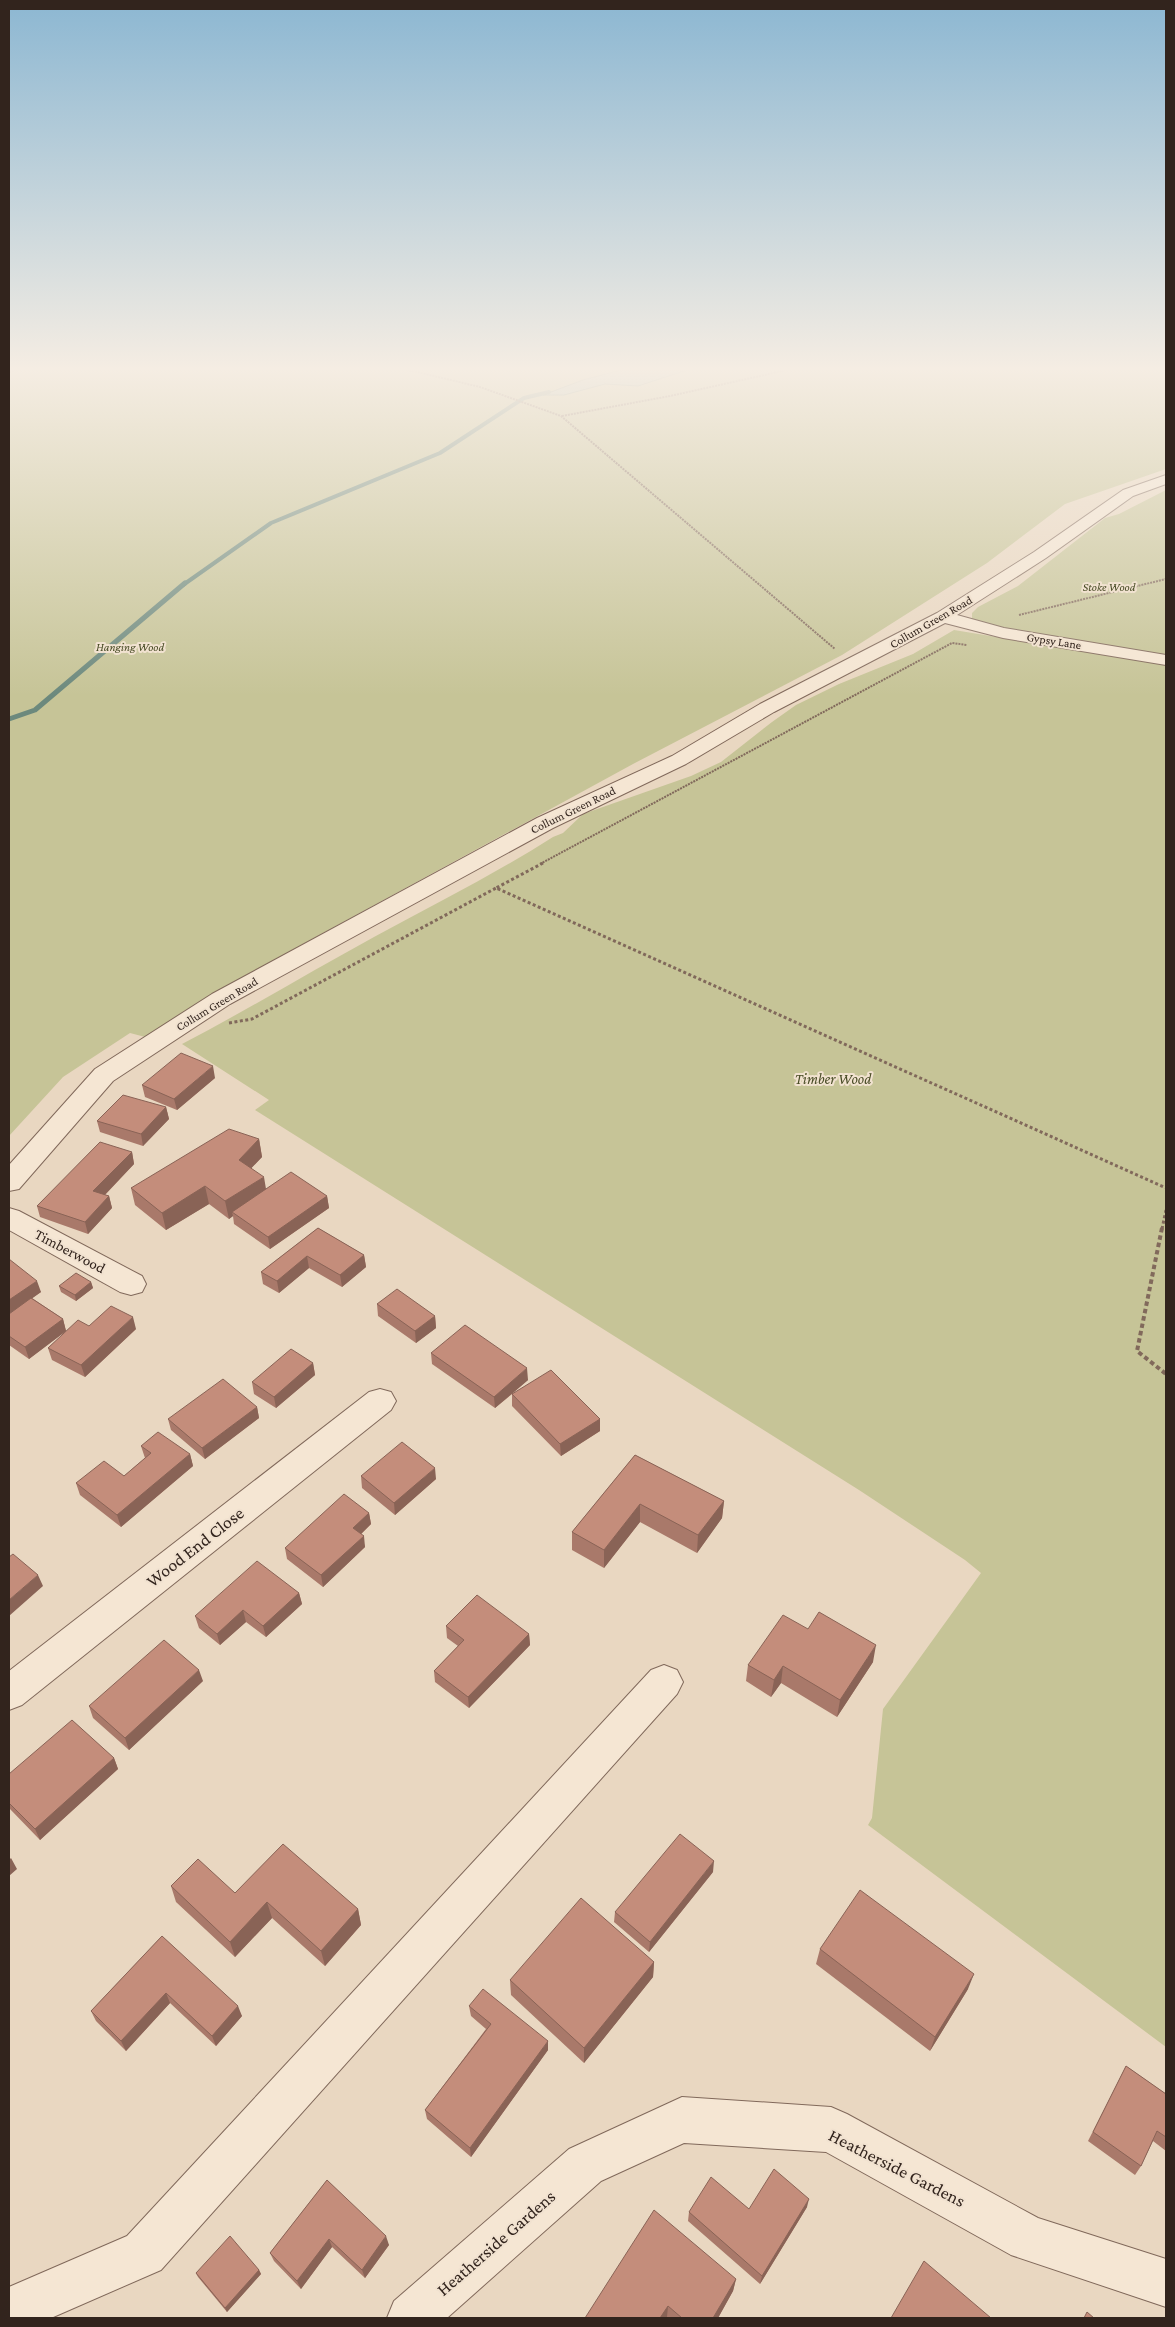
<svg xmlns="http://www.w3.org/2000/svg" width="1175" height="2327" font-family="'Crimson Pro',serif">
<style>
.green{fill:#c6c497}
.water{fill:#a3bcb1;stroke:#6c897d}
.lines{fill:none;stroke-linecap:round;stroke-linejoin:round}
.stream-far1{stroke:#6c897d;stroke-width:4}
.stream{stroke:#6c897d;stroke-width:5}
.minor-casing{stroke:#81695b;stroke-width:2}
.path-far2{stroke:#81695b;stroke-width:2;stroke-dasharray:2 1;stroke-linecap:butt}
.path-far1{stroke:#81695b;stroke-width:3;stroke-dasharray:3 2.5;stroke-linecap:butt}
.path{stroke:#81695b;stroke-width:4;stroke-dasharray:4.5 3;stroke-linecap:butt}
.minor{fill:#f5e6d3;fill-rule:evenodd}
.wall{fill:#a9796a}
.shaded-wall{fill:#896356}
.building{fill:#c48d7b;stroke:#896356}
.labels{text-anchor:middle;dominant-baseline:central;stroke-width:4;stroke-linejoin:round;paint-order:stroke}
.far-park-label{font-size:12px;font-style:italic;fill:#494c26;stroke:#f1e2d0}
.far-street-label{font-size:12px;fill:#32241d;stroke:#f1e2d0}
.park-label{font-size:15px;font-style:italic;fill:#494c26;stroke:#f1e2d0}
.street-label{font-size:15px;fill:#32241d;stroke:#f1e2d0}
.near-street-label{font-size:18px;fill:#32241d;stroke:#f1e2d0}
</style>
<rect width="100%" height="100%" fill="#e9d7c1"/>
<path class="green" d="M 9,370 L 1166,370 L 1166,469 L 1065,504 L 987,563 L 842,655 L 633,764 L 215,992 L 149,1038 L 130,1033 L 63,1077 L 9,1136 Z
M 1166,490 L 1166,655 L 994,626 L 972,620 L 972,613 L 978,607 L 1018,586 L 1105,518 L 1119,514 Z
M 954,630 L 1166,665 L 1166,2047 L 868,1825 L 872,1818 L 883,1709 L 981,1573 L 965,1560 L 859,1490 L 255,1110 L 269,1100 L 182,1044 C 247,1010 310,972 374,937 C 435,904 495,874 553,837 L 563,833 L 583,814 L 691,776 L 721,762 L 772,722 L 796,705 L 839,684 L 913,654 Z"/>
<path class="water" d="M 621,370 L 687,370 L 638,386 L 605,384 L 564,395 L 543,395 L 583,380 Z"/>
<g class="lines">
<path class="stream-far1" d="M 183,585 L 271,523 L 440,453 L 524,398 L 549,392"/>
<path class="stream" d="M 9,719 L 35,710 L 185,583"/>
<g class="minor-casing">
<path id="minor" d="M 1166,475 L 1166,484 L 1133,496 L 1046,558 L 957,615 L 1004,628 L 1166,655 L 1166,665 L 1003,638 L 945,623 L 774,712 L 686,764 L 553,828 L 230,1004 L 113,1081 L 19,1189 L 9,1191 L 9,1165 L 95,1069 L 212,994 L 537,818 L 672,756 L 760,704 L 937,613 L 1034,552 L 1123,490 Z
M 9,1208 L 19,1211 L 142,1276 L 146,1284 L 142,1292 L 131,1295 L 120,1292 L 9,1230 Z
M 380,1389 L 391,1392 L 396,1401 L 391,1410 L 22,1705 L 9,1710 L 9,1671 L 369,1392 Z
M 664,1665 L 677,1670 L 683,1682 L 677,1694 L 161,2270 L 51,2318 L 9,2318 L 9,2287 L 127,2236 L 651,1670 Z
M 682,2097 L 831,2107 L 847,2114 L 1038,2218 L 1166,2259 L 1166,2307 L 1011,2255 L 826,2152 L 684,2143 L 601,2181 L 447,2318 L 387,2318 L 394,2301 L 569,2149 Z"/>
</g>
<path class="path-far2" d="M 409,370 L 480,387 L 561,416 L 835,649
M 9,372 L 16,370
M 562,416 L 670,396 L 787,370
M 1019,615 L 1166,579
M 540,864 L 952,643 L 967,645"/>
<path class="path-far1" d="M 543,863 L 496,888 L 1166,1188
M 229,1023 L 252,1019 L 496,888
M 1162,1229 L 1166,1210"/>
<path class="path" d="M 1162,1228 L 1137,1351 L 1166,1374"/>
<use href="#minor" class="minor"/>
</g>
<path class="wall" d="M 215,1078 L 177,1110 L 145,1097 L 142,1085 Z
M 166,1107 L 169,1119 L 143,1146 L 100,1132 L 97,1121 Z
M 259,1139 L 262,1157 L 251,1168 L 266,1190 L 327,1196 L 329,1208 L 270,1249 L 234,1224 L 233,1216 L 229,1219 L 209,1204 L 166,1230 L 135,1205 L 131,1188 Z
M 132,1152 L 134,1164 L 105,1195 L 109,1196 L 112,1208 L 88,1234 L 40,1217 L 37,1206 Z
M 318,1228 L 364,1255 L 366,1267 L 342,1287 L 309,1268 L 279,1293 L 263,1284 L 261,1272 Z
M 9,1259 L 41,1292 L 32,1298 L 63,1319 L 66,1331 L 29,1359 L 9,1345 Z
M 91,1282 L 93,1288 L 76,1301 L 61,1292 L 59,1286 Z
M 377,1304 L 435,1316 L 436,1328 L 416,1343 L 378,1316 Z
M 89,1326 L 136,1329 L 85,1377 L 52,1360 L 48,1348 Z
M 431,1353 L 528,1380 L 513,1393 L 600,1419 L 600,1431 L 561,1456 L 512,1406 L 512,1394 L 495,1408 L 432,1364 Z
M 313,1363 L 315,1375 L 276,1408 L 254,1394 L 252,1382 Z
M 257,1407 L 259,1418 L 205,1459 L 171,1430 L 168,1419 Z
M 141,1446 L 190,1454 L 193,1466 L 121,1527 L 80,1495 L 76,1483 L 124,1476 L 145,1458 Z
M 635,1455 L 724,1501 L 722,1518 L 697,1553 L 640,1522 L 604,1568 L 572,1550 L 572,1532 Z
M 361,1476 L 436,1479 L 395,1515 L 362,1488 Z
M 369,1513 L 371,1524 L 361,1534 L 365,1547 L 323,1587 L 287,1559 L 285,1548 Z
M 299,1593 L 302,1604 L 266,1637 L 246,1622 L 220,1645 L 199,1628 L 195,1616 Z
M 446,1626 L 529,1634 L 530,1645 L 469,1708 L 435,1682 L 434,1671 L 458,1646 L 447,1638 Z
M 808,1629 L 873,1662 L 837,1717 L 781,1683 L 771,1697 L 746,1681 L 748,1665 Z
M 203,1681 L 129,1750 L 93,1718 L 89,1706 Z
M 114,1758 L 118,1769 L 40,1840 L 9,1808 L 9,1774 Z
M 713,1872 L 649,1952 L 614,1922 L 615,1912 Z
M 171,1886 L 235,1893 L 358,1909 L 361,1925 L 325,1966 L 272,1918 L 235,1957 L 176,1902 Z
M 162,1936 L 242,2016 L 216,2046 L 170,2003 L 126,2051 L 96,2021 L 91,2011 Z
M 820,1949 L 968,1989 L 930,2051 L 816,1964 Z
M 654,1962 L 653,1977 L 584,2063 L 511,1995 L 510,1980 Z
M 469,2006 L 548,2050 L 471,2157 L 427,2119 L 425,2110 L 486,2029 L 471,2016 Z
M 1126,2066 L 1166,2094 L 1166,2151 L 1153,2141 L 1141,2166 L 1135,2175 L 1088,2141 Z
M 327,2180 L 389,2245 L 365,2278 L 332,2247 L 301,2289 L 274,2261 L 270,2253 Z
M 807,2207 L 760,2284 L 688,2221 L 689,2212 Z
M 259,2270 L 261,2274 L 227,2312 L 198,2277 L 196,2273 Z
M 736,2279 L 733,2291 L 718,2318 L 668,2318 L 667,2317 L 585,2318 Z"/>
<path class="shaded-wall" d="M 213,1066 L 215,1078 L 177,1110 L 174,1099 Z
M 166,1107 L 169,1119 L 143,1146 L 141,1134 Z
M 259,1139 L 262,1157 L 243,1177 L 239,1160 Z
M 132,1152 L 134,1164 L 97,1203 L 93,1191 Z
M 264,1177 L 267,1195 L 232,1212 L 233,1216 L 229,1219 L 225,1201 Z
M 205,1186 L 209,1204 L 166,1230 L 162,1213 Z
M 109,1196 L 112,1208 L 88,1234 L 85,1222 Z
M 327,1196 L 329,1208 L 270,1249 L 268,1237 Z
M 364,1255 L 366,1267 L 342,1287 L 340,1275 Z
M 307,1256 L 309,1268 L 279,1293 L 277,1281 Z
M 37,1281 L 41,1292 L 9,1315 L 9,1300 Z
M 91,1282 L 93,1288 L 76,1301 L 75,1295 Z
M 435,1316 L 436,1328 L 416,1343 L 415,1331 Z
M 133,1317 L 136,1329 L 85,1377 L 81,1365 Z
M 63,1319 L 66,1331 L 29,1359 L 25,1347 Z
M 313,1363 L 315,1375 L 276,1408 L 274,1397 Z
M 527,1368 L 528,1380 L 495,1408 L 494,1397 Z
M 257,1407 L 259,1418 L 205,1459 L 202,1448 Z
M 600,1419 L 600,1431 L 561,1456 L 560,1444 Z
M 190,1454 L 193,1466 L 121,1527 L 117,1515 Z
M 435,1468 L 436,1479 L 395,1515 L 394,1503 Z
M 724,1501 L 722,1518 L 697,1553 L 698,1535 Z
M 640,1504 L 640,1522 L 604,1568 L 604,1550 Z
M 369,1513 L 371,1524 L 355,1540 L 353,1528 Z
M 364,1536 L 365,1547 L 323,1587 L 321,1575 Z
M 38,1575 L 43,1586 L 9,1616 L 9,1600 Z
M 299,1593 L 302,1604 L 266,1637 L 263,1626 Z
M 243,1610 L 246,1622 L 220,1645 L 217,1634 Z
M 529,1634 L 530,1645 L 469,1708 L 468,1697 Z
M 876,1645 L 873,1662 L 837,1717 L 840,1700 Z
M 783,1666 L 781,1683 L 771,1697 L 774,1680 Z
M 199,1670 L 203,1681 L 129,1750 L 125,1738 Z
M 114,1758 L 118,1769 L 40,1840 L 35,1829 Z
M 11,1858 L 17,1869 L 9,1876 L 9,1860 Z
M 714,1861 L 713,1872 L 649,1952 L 650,1942 Z
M 267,1902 L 272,1918 L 235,1957 L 230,1942 Z
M 358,1909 L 361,1925 L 325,1966 L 321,1951 Z
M 654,1962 L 653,1977 L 584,2063 L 584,2048 Z
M 974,1974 L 968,1989 L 930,2051 L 935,2037 Z
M 166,1993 L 170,2003 L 126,2051 L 121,2041 Z
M 238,2006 L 242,2016 L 216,2046 L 212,2036 Z
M 548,2041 L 548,2050 L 471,2157 L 470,2148 Z
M 809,2199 L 807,2207 L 760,2284 L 762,2276 Z
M 386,2236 L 389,2245 L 365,2278 L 362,2270 Z
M 329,2239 L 332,2247 L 301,2289 L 297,2281 Z
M 259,2270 L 261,2274 L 227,2312 L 225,2308 Z
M 736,2279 L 733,2291 L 718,2318 L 713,2318 Z
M 668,2306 L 667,2317 L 666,2318 L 660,2318 Z"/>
<path class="building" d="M 181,1053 L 213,1066 L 174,1099 L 142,1085 Z
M 123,1095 L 166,1107 L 141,1134 L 97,1121 Z
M 229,1129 L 259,1139 L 239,1160 L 264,1177 L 225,1201 L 205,1186 L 162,1213 L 131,1188 Z
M 100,1142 L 132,1152 L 93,1191 L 109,1196 L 85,1222 L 37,1206 Z
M 291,1172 L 327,1196 L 268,1237 L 232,1212 Z
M 318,1228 L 364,1255 L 340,1275 L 307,1256 L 277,1281 L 261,1272 Z
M 9,1259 L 37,1281 L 9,1300 Z
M 76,1273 L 91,1282 L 75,1295 L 59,1286 Z
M 397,1289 L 435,1316 L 415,1331 L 377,1304 Z
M 31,1298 L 63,1319 L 25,1347 L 9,1336 L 9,1314 Z
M 111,1306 L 133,1317 L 81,1365 L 48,1348 L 78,1320 L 89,1326 Z
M 465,1325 L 527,1368 L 494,1397 L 431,1353 Z
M 291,1349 L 313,1363 L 274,1397 L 252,1382 Z
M 551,1370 L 600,1419 L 560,1444 L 512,1394 Z
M 223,1379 L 257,1407 L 202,1448 L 168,1419 Z
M 158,1432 L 190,1454 L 117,1515 L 76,1483 L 104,1461 L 124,1476 L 151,1453 L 141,1446 Z
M 402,1442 L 435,1468 L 394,1503 L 361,1476 Z
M 635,1455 L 724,1501 L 698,1535 L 640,1504 L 604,1550 L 572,1532 Z
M 344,1494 L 369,1513 L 353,1528 L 364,1536 L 321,1575 L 285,1548 Z
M 13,1554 L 38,1575 L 9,1600 L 9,1557 Z
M 257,1561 L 299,1593 L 263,1626 L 243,1610 L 217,1634 L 195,1616 Z
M 477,1595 L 529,1634 L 468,1697 L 434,1671 L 464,1640 L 446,1626 Z
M 819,1612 L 876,1645 L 840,1700 L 783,1666 L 774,1680 L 748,1665 L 783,1615 L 808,1629 Z
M 164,1640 L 199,1670 L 125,1738 L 89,1706 Z
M 72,1720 L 114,1758 L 35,1829 L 9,1803 L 9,1774 Z
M 680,1834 L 714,1861 L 650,1942 L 615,1912 Z
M 283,1844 L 358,1909 L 321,1951 L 267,1902 L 230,1942 L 171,1886 L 198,1859 L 235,1893 Z
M 860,1890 L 974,1974 L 935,2037 L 820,1949 Z
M 581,1898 L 654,1962 L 584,2048 L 510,1980 Z
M 162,1936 L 238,2006 L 212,2036 L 166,1993 L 121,2041 L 91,2011 Z
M 483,1989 L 548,2041 L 470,2148 L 425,2110 L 491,2024 L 469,2006 Z
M 1126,2066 L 1166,2094 L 1166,2137 L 1157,2131 L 1141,2166 L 1093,2132 Z
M 774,2169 L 809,2199 L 762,2276 L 689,2212 L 711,2177 L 749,2209 Z
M 327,2180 L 386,2236 L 362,2270 L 329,2239 L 297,2281 L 270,2253 Z
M 654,2210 L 736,2279 L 713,2318 L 682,2318 L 668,2306 L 660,2318 L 585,2318 Z
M 230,2236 L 259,2270 L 225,2308 L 196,2273 Z
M 924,2261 L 991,2318 L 891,2318 Z
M 1087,2312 L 1094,2318 L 1084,2318 Z"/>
<linearGradient id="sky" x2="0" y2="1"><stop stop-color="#8cb7d2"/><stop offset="0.53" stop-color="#f5ede3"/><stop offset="1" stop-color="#f5ede3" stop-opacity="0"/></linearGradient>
<rect width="1175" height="696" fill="url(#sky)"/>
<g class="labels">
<g class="far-park-label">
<text x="1109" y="587">Stoke Wood</text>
<text x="130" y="647">Hanging Wood</text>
</g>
<g class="far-street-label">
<text transform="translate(931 622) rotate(-30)">Collum Green Road</text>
<text transform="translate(1054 641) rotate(9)">Gypsy Lane</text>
<text transform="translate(573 810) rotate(-26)">Collum Green Road</text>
<text transform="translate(217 1004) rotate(-31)">Collum Green Road</text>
</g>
<g class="park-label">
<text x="833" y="1079">Timber Wood</text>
</g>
<g class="street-label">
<text transform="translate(70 1251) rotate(28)">Timberwood</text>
</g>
<g class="near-street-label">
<text transform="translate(195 1547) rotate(-38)">Wood End Close</text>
<text transform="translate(897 2168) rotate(27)">Heatherside Gardens</text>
<text transform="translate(496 2243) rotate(-41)">Heatherside Gardens</text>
</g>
</g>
<rect width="1175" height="2327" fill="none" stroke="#32241d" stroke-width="20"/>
</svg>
